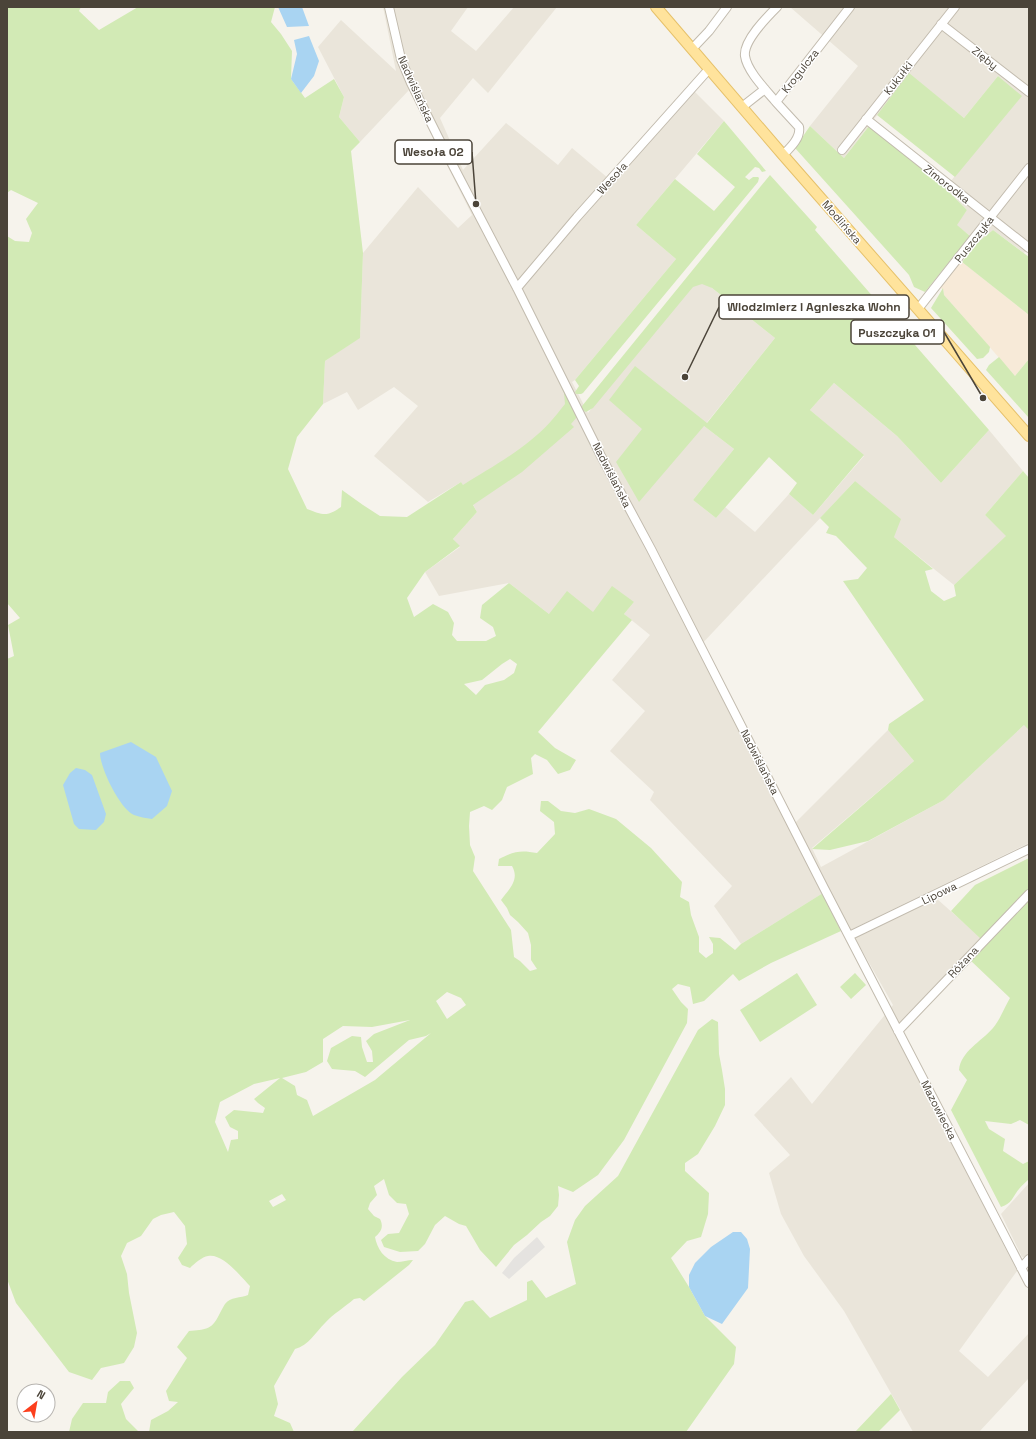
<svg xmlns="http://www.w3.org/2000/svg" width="1036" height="1439" font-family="'Space Grotesk',sans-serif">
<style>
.residential{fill:#eae5da}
.commercial{fill:#f7ead8}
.green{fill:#d2eab5;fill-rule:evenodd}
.parking{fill:#e5e3e0}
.water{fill:#a9d4f2}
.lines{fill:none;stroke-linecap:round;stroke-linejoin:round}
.minor-casing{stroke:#c2bbae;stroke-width:10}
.major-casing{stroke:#e6c16a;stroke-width:12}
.minor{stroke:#fff;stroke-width:8}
.major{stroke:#ffe39c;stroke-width:10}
.labels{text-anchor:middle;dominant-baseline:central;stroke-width:3;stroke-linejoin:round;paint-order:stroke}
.street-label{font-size:11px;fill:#4b4439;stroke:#fff}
.leader{fill:none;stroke:#4b4439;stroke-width:1.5}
.callout-dot{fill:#4b4439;stroke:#fff;stroke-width:1.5}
.callout{fill:#fff;stroke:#4b4439;stroke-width:1.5}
.callout-label{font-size:12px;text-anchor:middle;font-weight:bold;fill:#4b4439}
</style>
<rect width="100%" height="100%" fill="#f6f3ec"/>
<path class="residential" d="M 383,7 L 468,7 L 451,31 L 476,51 L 514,7 L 557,7 L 488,93 L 473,78 L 440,118 L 463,170 L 506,123 L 558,165 L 572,148 L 608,178 L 689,86 L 724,121 L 636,225 L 676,259 L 575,380 L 572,382 L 588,413 L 698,277 L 775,338 L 704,426 L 734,449 L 693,500 L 716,518 L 725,507 L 755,532 L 789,494 L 813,515 L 864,456 L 810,410 L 834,383 L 897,436 L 941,483 L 989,430 L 1023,471 L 985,515 L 1007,536 L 954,585 L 894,537 L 855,481 L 699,647 L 789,829 L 888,730 L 914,761 L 812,848 L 821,867 L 944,800 L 1025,724 L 1029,730 L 1029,843 L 850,930 L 828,890 L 741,944 L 714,906 L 732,886 L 650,800 L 654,792 L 610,751 L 645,711 L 612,680 L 650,635 L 624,614 L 634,602 L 593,612 L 549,614 L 509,583 L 439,596 L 425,572 L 460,547 L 453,539 L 477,512 L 461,482 L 428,502 L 374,456 L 418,406 L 394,387 L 358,410 L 347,392 L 323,404 L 325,361 L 360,337 L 363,253 L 418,187 L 458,228 L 472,215 L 409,90 L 360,142 L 339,117 L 344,97 L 318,47 L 341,20 L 396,71 Z
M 790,7 L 1029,7 L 1029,246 L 1024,253 L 993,230 L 978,242 L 956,225 L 967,210 L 945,188 L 1021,96 L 998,76 L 964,118 L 909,74 L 844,158 L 810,126 L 858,66 Z
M 936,898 L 982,939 L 894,1032 L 1017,1271 L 959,1351 L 988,1377 L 1029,1333 L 1029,1378 L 979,1432 L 913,1432 L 912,1430 L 844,1311 L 804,1256 L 781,1214 L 769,1173 L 790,1155 L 754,1115 L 791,1077 L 812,1104 L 893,1005 L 855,938 Z
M 1029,1183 L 1029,1254 L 1026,1257 L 1022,1257 L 1001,1214 Z"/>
<path class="commercial" d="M 961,261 L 1029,315 L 1029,359 L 1015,376 L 944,295 L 943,289 L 940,288 Z"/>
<path class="green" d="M 7,7 L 81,7 L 79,11 L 99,30 L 138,7 L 275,7 L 271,22 L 281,34 L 292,51 L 291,79 L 305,98 L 334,79 L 344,97 L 339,117 L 360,142 L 351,151 L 363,253 L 360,338 L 325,361 L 323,404 L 297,437 L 288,469 L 307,509 C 323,515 327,517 341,507 L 342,490 L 363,505 L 380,516 L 407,517 L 461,482 L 463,485 C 484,472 512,456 531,440 C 544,430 555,417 565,404 L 564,393 L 556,376 L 576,414 L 577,417 L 571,424 L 574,427 L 522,472 L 473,505 L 477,512 L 453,539 L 460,546 L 425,572 L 407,598 L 414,617 L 433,604 L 448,612 L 454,623 L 452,635 L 457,641 L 486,641 L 496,636 L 493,627 L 480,618 L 482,605 L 509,583 L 549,614 L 567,591 L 593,612 L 612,586 L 634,602 L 624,614 L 632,620 L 538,732 L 555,748 L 576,760 L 570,770 L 558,774 L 547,760 L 535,754 L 531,758 L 533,774 L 507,787 L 502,800 L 492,810 L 484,806 L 470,812 L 469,826 L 470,845 L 475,857 L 473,871 L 511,930 L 514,957 L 520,961 L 530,971 L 537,969 L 531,960 L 531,945 L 528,933 L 518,922 L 510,915 L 507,908 L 501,900 C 509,889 520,880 512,866 L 498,866 L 499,859 C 514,851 521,850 537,853 L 555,834 L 554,822 L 540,811 L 541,801 L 548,801 L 561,811 L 575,813 L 589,809 L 616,819 L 651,848 L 682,882 L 680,897 L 689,902 L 691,915 L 699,937 L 699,952 L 706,958 L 713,953 L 713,944 L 709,937 L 720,938 L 735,950 L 741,944 L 823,893 L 841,931 L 771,963 L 739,981 L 733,974 L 704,1001 L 693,1004 L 690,987 L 678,984 L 672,989 L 681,1002 L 688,1009 L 687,1023 L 624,1140 L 598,1175 L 573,1192 L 558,1186 L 559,1195 L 558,1206 L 550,1216 L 541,1222 L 527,1235 L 514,1245 L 496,1267 L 480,1250 L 466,1226 L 459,1224 L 445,1216 L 435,1225 L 425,1244 L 418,1251 L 400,1252 L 384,1247 L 381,1240 L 388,1234 L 399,1233 L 409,1214 L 406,1204 L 397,1203 L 389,1195 L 384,1179 L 374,1186 L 377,1195 L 370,1203 L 368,1209 L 374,1216 L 380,1219 C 384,1227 381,1232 375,1237 C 377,1248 384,1260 397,1262 C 402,1262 408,1260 413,1260 L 409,1265 L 364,1301 L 360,1298 L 354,1299 C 345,1307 333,1314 325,1323 C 315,1333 309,1345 295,1349 L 274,1386 L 278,1404 L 274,1416 L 290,1423 L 294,1432 L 149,1432 L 151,1420 L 168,1411 L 178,1402 L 169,1401 L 166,1391 L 187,1358 L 177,1347 L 189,1331 C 205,1329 211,1331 219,1315 C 221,1311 223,1307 225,1304 C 230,1297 241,1298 248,1295 L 250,1286 C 241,1277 223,1253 208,1256 C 202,1257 195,1263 190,1268 L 182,1265 L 178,1258 L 187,1244 L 185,1226 L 174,1212 L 161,1215 L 153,1219 L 141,1236 L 127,1243 L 121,1256 L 127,1274 L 129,1293 L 137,1333 L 134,1347 L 124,1363 L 101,1368 L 92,1380 L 69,1372 L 16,1303 L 7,1279 L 7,659 L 14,656 L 8,625 L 20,618 L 7,603 L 7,236 L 15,241 L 29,242 L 32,233 L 26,219 L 38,203 L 11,190 L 7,193 ZM 510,659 L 517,664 L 514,673 L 504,680 L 485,685 L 476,695 L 464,684 L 482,680 L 502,664 ZM 447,992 L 461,998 L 466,1005 L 447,1019 L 436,1001 ZM 410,1020 L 374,1034 L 366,1041 L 372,1051 L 373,1062 L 367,1062 L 362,1047 L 361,1037 L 352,1036 L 331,1048 L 327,1061 L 332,1069 L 355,1071 L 365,1077 L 409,1040 L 426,1036 L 431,1033 L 375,1080 L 313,1116 L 307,1100 L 297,1095 L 295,1086 L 282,1078 L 306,1072 L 323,1062 L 323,1039 L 343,1026 L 372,1027 ZM 280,1078 L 254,1099 L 258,1103 L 265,1108 L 263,1113 L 234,1110 L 225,1117 L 230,1127 L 238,1131 L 238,1139 L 231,1140 L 228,1152 L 215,1122 L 220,1102 L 254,1084 ZM 282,1194 L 286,1200 L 273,1207 L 269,1201 Z
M 909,73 L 964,118 L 998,76 L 1022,96 L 955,177 L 877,115 Z
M 724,121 L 766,171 L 762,172 L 759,168 L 755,167 L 745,177 L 749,180 L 753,177 L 758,177 L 759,178 L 758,182 L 583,393 L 581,394 L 576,394 L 575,392 L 579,386 L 575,380 L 676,259 L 636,225 L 675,179 L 714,211 L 735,187 L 697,154 Z
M 810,126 L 844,158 L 869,126 L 945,188 L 967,210 L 957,225 L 970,236 L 925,292 L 914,287 L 909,275 L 795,148 Z
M 770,175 L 817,227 L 815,230 L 989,430 L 941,483 L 897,436 L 834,383 L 810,410 L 864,455 L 813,515 L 789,494 L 797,483 L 769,457 L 716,518 L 693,500 L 734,449 L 704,426 L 639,502 L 616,462 L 642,429 L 609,400 L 635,366 L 707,423 L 775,338 L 712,288 L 702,284 L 693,287 L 593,408 L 586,412 L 582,410 L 582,406 Z
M 993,230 L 1029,257 L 1029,315 L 962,262 L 978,242 Z
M 943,288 L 944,295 L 990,347 L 989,352 L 983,358 L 977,359 L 931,308 Z
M 999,357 L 1015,376 L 1029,359 L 1029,418 L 986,370 L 989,365 Z
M 1023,471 L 1029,478 L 1029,730 L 1024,725 L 944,800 L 868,841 L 830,850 L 812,849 L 914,761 L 888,730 L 889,724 L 924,700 L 843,581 L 858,579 L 867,568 L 836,536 L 826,533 L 829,527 L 820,518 L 855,481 L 901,519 L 894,537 L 933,569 L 925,571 L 931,591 L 944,601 L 956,596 L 954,585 L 1006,536 L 985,515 Z
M 1029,858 L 1029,1125 L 1020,1120 L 1011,1124 L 985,1121 L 989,1129 L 1005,1139 L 1003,1151 L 1023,1164 L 1029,1161 L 1029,1179 C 1026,1182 1022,1185 1019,1189 C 1012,1197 1013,1203 1001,1207 L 951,1110 L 967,1080 L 959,1070 C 961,1051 981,1042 993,1028 C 1000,1020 1004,1008 1010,998 L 969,959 L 981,939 L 951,911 L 975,885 Z
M 797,973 L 817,1005 L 760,1042 L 740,1010 Z
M 855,973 L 866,985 L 851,999 L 840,987 Z
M 712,1019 L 718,1022 L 719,1054 L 722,1070 L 725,1089 L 725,1105 L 715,1126 L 698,1154 L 685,1163 L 685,1171 L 709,1193 L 708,1214 L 701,1237 L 687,1241 L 671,1258 L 689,1287 L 705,1316 L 736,1347 L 734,1364 L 686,1432 L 352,1432 L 402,1377 L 435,1345 L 465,1302 L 473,1300 L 490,1318 L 527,1300 L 527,1282 L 532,1280 L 546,1298 L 576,1284 L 567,1242 L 575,1220 L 585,1206 L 618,1176 L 698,1030 Z
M 120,1381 L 130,1381 L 134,1388 L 121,1404 L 126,1419 L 139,1432 L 69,1432 L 72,1419 L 83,1403 L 106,1403 L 108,1392 Z
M 891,1394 L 900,1410 L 878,1432 L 855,1432 Z"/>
<path class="parking" d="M 537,1237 L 545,1247 L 509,1279 L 502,1273 L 514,1258 Z"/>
<path class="water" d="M 278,7 L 302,7 L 309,26 L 287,27 Z
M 309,36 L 319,61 L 314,76 L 301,93 L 291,79 L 297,54 L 294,40 Z
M 131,742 L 156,757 L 172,791 L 167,806 L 152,819 C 146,818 139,817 134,815 C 120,809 100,768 100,753 Z
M 76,768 L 85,770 L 92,775 L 106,814 L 104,822 L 96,830 L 79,829 L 74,824 L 63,785 L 70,773 Z
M 733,1232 L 741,1232 L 747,1239 L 750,1249 L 748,1288 L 722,1324 L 705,1316 L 689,1287 L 689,1275 L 695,1263 L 711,1247 Z"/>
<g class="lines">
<g class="minor-casing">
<path id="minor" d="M 389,7 L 401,59 L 411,83 L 438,137 L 517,288 L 601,456 L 651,549 L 824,888 L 1029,1283
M 941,24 L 1029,92
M 692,49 L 709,31 L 727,7
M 776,102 C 766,90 747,71 745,56 C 743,41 767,17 777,7
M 742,107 L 765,89
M 866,119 L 1029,248
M 842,150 L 955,7
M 783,155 C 790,148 801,138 799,127 L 776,102 L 850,7
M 517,288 L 577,217 L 709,69
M 918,309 L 1029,168
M 849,936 L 1029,849
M 898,1031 L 1029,894
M 1021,1268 L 1029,1259"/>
</g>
<g class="major-casing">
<path id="major" d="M 656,7 L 783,155 L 1029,436"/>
</g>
<use href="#minor" class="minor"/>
<use href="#major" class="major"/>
</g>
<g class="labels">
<g class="street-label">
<text transform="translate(985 58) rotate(38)">Zięby</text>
<text transform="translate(800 71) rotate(-52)">Krogulcza</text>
<text transform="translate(898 78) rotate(-52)">Kukułki</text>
<text transform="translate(416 89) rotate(66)">Nadwiślańska</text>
<text transform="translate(612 178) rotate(-48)">Wesoła</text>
<text transform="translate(947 184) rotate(38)">Zimorodka</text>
<text transform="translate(842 222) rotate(49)">Modlińska</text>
<text transform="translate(974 239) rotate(-52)">Puszczyka</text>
<text transform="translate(612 475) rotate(63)">Nadwiślańska</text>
<text transform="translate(760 762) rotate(63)">Nadwiślańska</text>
<text transform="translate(939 893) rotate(-26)">Lipowa</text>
<text transform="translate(963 962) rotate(-47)">Różana</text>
<text transform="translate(939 1110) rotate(63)">Mazowiecka</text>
</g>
</g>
<path class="leader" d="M476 204L472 152M685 377L719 307M983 398L944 332"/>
<g class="callout-dot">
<circle cx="476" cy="204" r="4"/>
<circle cx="685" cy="377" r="4"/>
<circle cx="983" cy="398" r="4"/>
</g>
<g class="callout">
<rect x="395" y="140" width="77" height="24" rx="4"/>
<rect x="719" y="295" width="190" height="24" rx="4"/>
<rect x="851" y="320" width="93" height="24" rx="4"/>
</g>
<g class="callout-label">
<text x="433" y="156">Wesoła 02</text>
<text x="814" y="311">Wlodzimierz i Agnieszka Wohn</text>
<text x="897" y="337">Puszczyka 01</text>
</g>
<rect width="1036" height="1439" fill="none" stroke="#4b4439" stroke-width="16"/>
<g transform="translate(36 1403) rotate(31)"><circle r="19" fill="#ffffff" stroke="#b7b4b0"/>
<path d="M0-3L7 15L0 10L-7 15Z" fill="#fc3f1d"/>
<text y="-6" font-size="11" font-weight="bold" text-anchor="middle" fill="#4b4439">N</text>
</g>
</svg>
